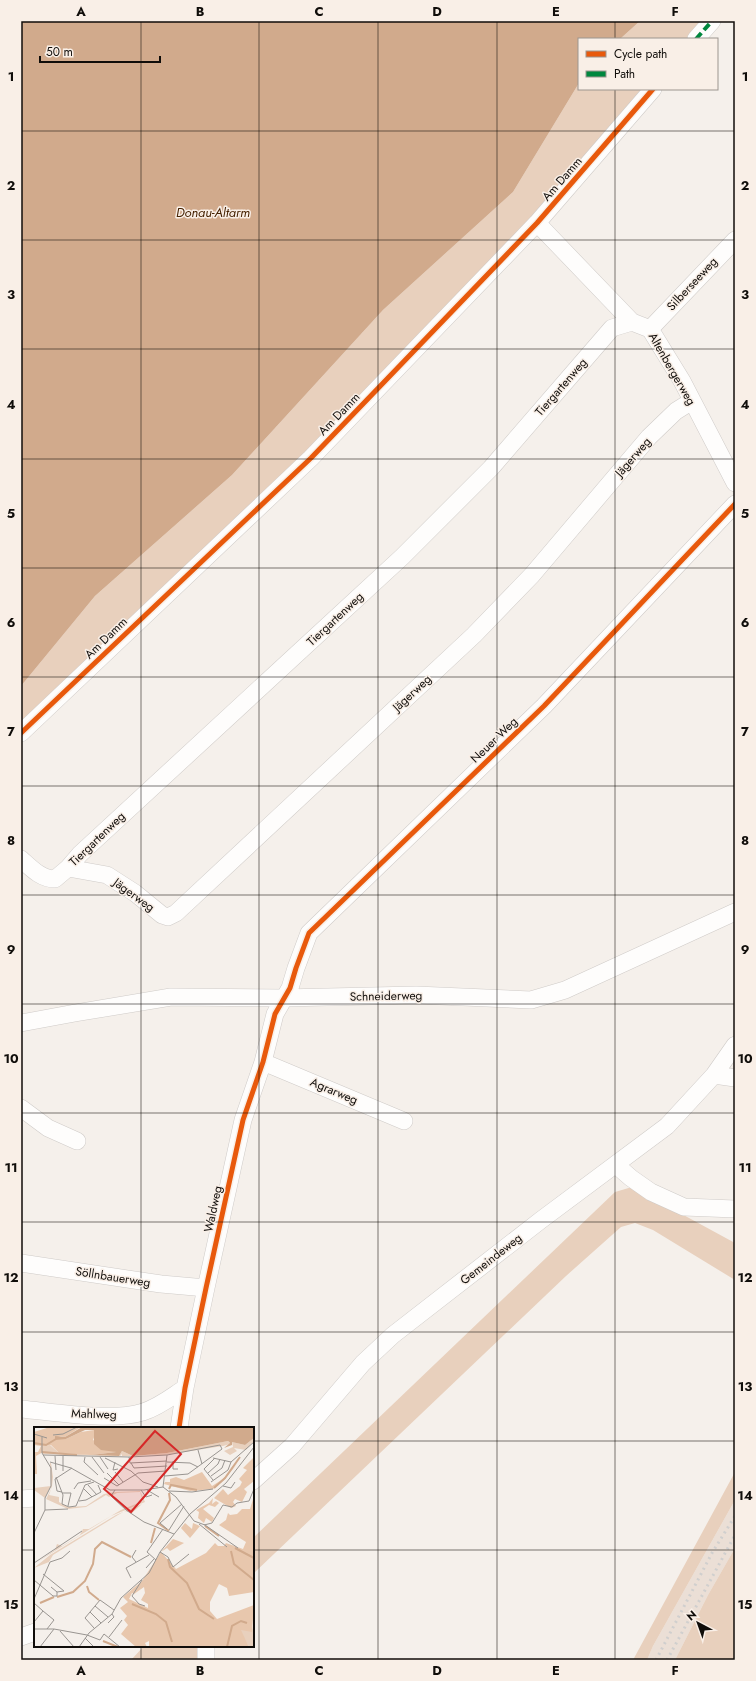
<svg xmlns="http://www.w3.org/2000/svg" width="756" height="1681" font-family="Jost,sans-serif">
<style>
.built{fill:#ebdfd6}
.green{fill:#e8d0bd}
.water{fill:#d1aa8c}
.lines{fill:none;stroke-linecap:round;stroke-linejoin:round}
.minor-casing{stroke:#cfcbc8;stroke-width:18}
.minor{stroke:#fefdfc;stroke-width:17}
.rail{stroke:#d0cfce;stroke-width:3;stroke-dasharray:2 4;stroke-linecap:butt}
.quiet{stroke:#00873e;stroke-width:4;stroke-dasharray:8 4;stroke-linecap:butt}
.cycleway-casing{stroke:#f9efe7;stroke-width:8}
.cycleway{stroke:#e8590c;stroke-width:5}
.grid{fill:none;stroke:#100d0a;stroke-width:1;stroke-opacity:0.55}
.labels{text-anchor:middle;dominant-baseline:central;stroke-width:3;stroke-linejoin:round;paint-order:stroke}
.street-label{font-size:12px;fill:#100d0a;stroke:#f9efe7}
.water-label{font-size:13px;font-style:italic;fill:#452100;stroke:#f9efe7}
.inset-river{fill:none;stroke:#d1aa8c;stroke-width:2}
.inset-road{fill:none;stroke:#999591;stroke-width:1}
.view{fill:#d62828;fill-opacity:0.15;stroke:#d62828;stroke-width:2}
.inset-edge{fill:none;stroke:#100d0a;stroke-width:2}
.neatline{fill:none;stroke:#100d0a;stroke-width:1.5}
.grid-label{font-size:13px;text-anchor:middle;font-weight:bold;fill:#100d0a}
</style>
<rect width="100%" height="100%" fill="#f5f0eb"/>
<path class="built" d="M 735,1500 L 735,1548 L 708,1595 L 675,1660 L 647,1660 L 653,1646 Z"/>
<path class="green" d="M 640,21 L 706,21 L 690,39 L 620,39 Z
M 579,83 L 579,89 L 646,89 L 533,217 L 301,461 L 21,729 L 21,686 L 95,596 L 232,475 L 383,310 L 513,192 Z
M 632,1187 L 735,1243 L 735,1280 L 653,1230 L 635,1223 L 621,1227 L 566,1276 L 253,1574 L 253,1538 L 615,1192 Z
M 735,1472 L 735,1500 L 653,1646 L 647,1660 L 633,1660 Z
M 735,1548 L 735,1660 L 675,1660 L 708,1595 Z
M 144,1646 L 202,1646 L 201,1660 L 131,1660 Z"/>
<path class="water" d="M 21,21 L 640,21 L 620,39 L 579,39 L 579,83 L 513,192 L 383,310 L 232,475 L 95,596 L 21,686 Z"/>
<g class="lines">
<g class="minor-casing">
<path id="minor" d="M 696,39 L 712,21
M 537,223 L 632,322 L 650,329 L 682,381 L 735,483
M 650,329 L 735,240
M 21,733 L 311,458 L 537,223 L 653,89
M 21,859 C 31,868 41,879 55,879 L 68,868 L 80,854 L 402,557 L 491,468 L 612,328 L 632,322
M 68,868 L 107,875 L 135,893 L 162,915 L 168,917 L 176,913 L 474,635 L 532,575 L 649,437 L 676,411 L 692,401
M 21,1023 L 75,1013 L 171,997 L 283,998 L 416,995 L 531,1000 L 565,990 L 735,912
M 263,1062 L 404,1121
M 714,1075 L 735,1078
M 21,1108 L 48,1128 L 77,1141
M 616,1165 L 631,1178 L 651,1192 L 684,1207 L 735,1209
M 21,1263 L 161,1284 L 206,1288
M 21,1409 C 54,1412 112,1422 143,1412 C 159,1407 171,1397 185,1388
M 179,1428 L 185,1388 L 206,1288 L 243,1120 L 263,1062 L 275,1014 L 290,988 L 296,968 L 309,933 L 544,706 L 735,504
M 253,1481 L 292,1446 L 363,1363 L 393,1335 L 541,1220 L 667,1126 L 714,1075 L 735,1045
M 21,1499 L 35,1498
M 21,1637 L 35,1632
M 206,1660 L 206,1646"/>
</g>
<use href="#minor" class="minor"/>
<path class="rail" d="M 656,1660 L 712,1553 L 735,1516
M 667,1660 L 735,1535"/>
<path class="quiet" d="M 696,39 L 712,21"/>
<g class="cycleway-casing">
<path id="cycleway" d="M 21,733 L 311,458 L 537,223 L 653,89
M 179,1428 L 185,1388 L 206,1288 L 243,1120 L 263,1062 L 275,1014 L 290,988 L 296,968 L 309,933 L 544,706 L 735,504"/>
</g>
<use href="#cycleway" class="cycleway"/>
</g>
<path class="grid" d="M 141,21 L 141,1428M 259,21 L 259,1660M 378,21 L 378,1660M 497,21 L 497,1660M 615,21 L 615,39M 615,89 L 615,1660M 21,131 L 735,131M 21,240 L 735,240M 21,349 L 735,349M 21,459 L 735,459M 21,568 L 735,568M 21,677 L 735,677M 21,786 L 735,786M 21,895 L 735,895M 21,1004 L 735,1004M 21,1113 L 735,1113M 21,1222 L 735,1222M 21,1332 L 735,1332M 21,1441 L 35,1441M 253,1441 L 735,1441M 21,1550 L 35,1550M 253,1550 L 735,1550M 141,1646 L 141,1660"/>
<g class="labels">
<g class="street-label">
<text transform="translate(562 179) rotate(-49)">Am Damm</text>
<text transform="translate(692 284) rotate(-47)">Silberseeweg</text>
<text transform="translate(672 369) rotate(60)">Altenbergerweg</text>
<text transform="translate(561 387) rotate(-49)">Tiergartenweg</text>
<text transform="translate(339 414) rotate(-46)">Am Damm</text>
<text transform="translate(633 457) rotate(-49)">Jägerweg</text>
<text transform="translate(335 619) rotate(-43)">Tiergartenweg</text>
<text transform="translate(106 638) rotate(-44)">Am Damm</text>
<text transform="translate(412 693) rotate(-43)">Jägerweg</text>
<text transform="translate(494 740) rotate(-44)">Neuer Weg</text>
<text transform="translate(97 839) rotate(-44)">Tiergartenweg</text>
<text transform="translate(134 895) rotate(36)">Jägerweg</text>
<text transform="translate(386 996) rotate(-1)">Schneiderweg</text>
<text transform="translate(334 1091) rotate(23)">Agrarweg</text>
<text transform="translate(213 1209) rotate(-78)">Waldweg</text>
<text transform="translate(491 1259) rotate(-38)">Gemeindeweg</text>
<text transform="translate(113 1277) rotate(9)">Söllnbauerweg</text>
<text transform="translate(94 1414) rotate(2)">Mahlweg</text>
</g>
<g class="water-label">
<text x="213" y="212">Donau-Altarm</text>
</g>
</g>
<g transform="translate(34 1427)">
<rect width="220" height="220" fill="#f5f0eb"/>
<path d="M 220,11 L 220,14 L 212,23 L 200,21 L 203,24 L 196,28 L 190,24 L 199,20 L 198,15 L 211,18 ZM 194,14 L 196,17 L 189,19 L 131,28 L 88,29 L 88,27 L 86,29 L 9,27 L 9,19 L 16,18 L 25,26 L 85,29 L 88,24 L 99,29 L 133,26 ZM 16,36 L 17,36 L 19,50 L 18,59 L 15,68 L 25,70 L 25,75 L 34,80 L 52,79 L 70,67 L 81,65 L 106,64 L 111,75 L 77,89 L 0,137 L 21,123 L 23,117 L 28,119 L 46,108 L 49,102 L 55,102 L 87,83 L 109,74 L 106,65 L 83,66 L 75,70 L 72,68 L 52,80 L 34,82 L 12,72 L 17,62 ZM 17,59 L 11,71 L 0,63 L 0,61 ZM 108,77 L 98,86 L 91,84 L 84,88 L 19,128 L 15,135 L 0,141 L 16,128 L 82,88 ZM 219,199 L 220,220 L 215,220 L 206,203 L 218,203 Z" fill="#e8d0bd"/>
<path d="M 16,0 L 47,0 L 31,10 L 24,9 L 32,12 L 47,5 L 60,3 L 62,5 L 59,13 L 82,25 L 57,28 L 25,26 L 17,18 L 9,19 L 9,25 L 2,29 L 3,47 L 0,47 L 0,25 L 4,25 L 7,19 L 0,18 L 0,5 ZM 220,30 L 220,54 L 210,62 L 213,65 L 208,75 L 201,72 L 199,75 L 202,79 L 197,81 L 180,71 L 189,62 L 194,68 L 206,59 L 208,55 L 205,52 L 213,43 L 209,41 ZM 203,37 L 190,53 L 179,62 L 156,64 L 130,57 L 131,55 L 136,55 L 136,52 L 142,50 L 150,53 L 168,45 L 178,59 L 189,52 ZM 220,69 L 220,165 L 195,169 L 193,161 L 185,157 L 176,175 L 176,184 L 183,192 L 220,178 L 218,205 L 207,203 L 215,220 L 115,220 L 115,214 L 111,216 L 113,220 L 102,220 L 87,207 L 94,198 L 90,193 L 93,189 L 86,181 L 94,175 L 89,170 L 108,154 L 127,125 L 142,142 L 172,126 L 181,116 L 184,119 L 190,119 L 192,116 L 209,122 L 212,115 L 185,98 L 192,93 L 194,86 L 196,88 L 203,87 L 208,82 L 216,82 ZM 110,160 L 111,166 L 107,173 L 114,177 L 114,181 L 95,172 L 98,166 L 100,167 ZM 179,71 L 178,77 L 182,74 L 185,76 L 181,80 L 175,78 L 169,82 L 180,91 L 178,95 L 172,91 L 170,96 L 164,91 L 165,85 L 162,83 L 175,76 ZM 151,96 L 158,102 L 159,96 L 166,99 L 156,111 L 147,101 ZM 139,112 L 150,116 L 136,124 L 133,121 L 127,125 Z" fill="#e8c7ad" fill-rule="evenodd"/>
<path d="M 48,0 L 220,0 L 220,11 L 211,18 L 198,15 L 198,18 L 190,21 L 196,16 L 194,14 L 133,26 L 99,29 L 88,24 L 85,29 L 57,28 L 82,25 L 67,23 L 60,17 L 60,3 L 51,3 L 32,12 L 21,13 L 21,9 L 31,10 Z" fill="#d1aa8c"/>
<path class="inset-river" d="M 0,16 L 12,18 L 22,12M 8,25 L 43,28M 180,61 L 191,51 L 206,30M 135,62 L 137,58 L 163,63M 171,99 L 185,109M 135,104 L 124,96 L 136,73 L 135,66M 117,116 L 121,101M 201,121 L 220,131M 197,124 L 200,137 L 220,153M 134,132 L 136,140 L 153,156 L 165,182 L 180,192M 53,159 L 55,165 L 65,173M 23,170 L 39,165 L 51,154 L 59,137 L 61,122 L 68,115 L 97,130M 6,176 L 20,170M 98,177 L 122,187 L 132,195 L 138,215M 69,214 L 84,220M 193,220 L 198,199 L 207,194 L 213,196"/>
<path class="inset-road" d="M 0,7 L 13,11M 19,8 L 29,7 L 43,0M 164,23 L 168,37M 9,28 L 95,30 L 133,28 L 186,18 L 188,22 L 154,47 L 131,49M 21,29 L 22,43M 29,29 L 29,44M 51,30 L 50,35 L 64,48M 58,30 L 70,46M 66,30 L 74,42M 95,30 L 96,36 L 133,34M 71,31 L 97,44 L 109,55 L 124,60M 179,31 L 197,35M 139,34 L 139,42 L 144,42M 16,35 L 37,41 L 76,63 L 110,63 L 129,60M 81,35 L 79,43 L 84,42M 133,35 L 156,36 L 164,40M 97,36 L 100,41 L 133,39M 81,45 L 89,55M 73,46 L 85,58M 174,46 L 184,37 L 186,32M 177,49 L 188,41 L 191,33M 22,50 L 29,68 L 28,77 L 35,80 L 42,79 L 51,58 L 60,55M 70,51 L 83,59 L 104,46 L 132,44M 179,53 L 170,42 L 181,31M 177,55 L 194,43 L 197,35 L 220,15M 54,58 L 63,68M 189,59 L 197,61 L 201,55M 129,60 L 142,70 L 160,94 L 171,98 L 204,121M 129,60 L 133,28M 49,61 L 58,70M 40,62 L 44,56 L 57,54M 81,63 L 77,69 L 92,83 L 110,95 L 140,107M 107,63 L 112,70 L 118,68M 113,63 L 125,70M 135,64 L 158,65 L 179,62M 28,65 L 23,64 L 21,52 L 38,41M 28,66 L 37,66 L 34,79M 45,74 L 52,73 L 67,65 L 64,58M 11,83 L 34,82M 165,97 L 193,120M 170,98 L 178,96 L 189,78 L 198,80 L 203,76 L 215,74 L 220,62M 133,102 L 126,96 L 148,77M 135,103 L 150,79M 0,106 L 11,83 L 11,71 L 17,59 L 17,41 L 8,26 L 8,10M 102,123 L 98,130 L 102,135M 126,125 L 134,130 L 139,140 L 155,127M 122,133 L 113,125 L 129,102M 0,136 L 48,104M 112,141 L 120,132M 9,147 L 30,164 L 23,165 L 17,160M 97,151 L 92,141 L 115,128M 0,153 L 19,169 L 23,169 L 23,165M 108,153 L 98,169 L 105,177 L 111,179M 0,172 L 16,135 L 28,131 L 36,124M 0,176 L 9,184 L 0,195M 61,179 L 74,190M 9,184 L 20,193 L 13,202M 56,185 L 67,196M 74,196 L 80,190 L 78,187M 60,201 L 51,191 L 66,173 L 80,183M 0,202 L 20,202 L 53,208M 26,204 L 40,220M 53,208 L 66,213 L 70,207 L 86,220M 75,210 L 88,193M 51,211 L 60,220M 6,220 L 20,202M 45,220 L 55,206 L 78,187 L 87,171 L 115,146 L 126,125 L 156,87 L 192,56 L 220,20"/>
<path class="view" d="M 121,4 L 147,27 L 97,85 L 70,62 Z"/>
<rect width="220" height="220" class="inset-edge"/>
</g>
<rect width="756" height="1681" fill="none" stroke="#f9efe7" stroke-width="44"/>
<rect x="578" y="38" width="140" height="52" fill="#f9efe7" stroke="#9c958f"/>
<rect x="586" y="51" width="20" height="6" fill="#e8590c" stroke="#9c958f"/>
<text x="614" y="58" font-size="12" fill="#100d0a">Cycle path</text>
<rect x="586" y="71" width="20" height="6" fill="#00873e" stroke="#9c958f"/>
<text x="614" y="78" font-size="12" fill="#100d0a">Path</text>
<g transform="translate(698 1623) rotate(319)" stroke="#f9efe7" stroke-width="3" paint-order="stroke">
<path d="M0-3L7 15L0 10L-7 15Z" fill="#100d0a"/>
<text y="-6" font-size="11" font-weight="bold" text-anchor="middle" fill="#100d0a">N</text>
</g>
<path d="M40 56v6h120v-6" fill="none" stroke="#100d0a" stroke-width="2"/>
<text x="46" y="56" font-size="12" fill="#100d0a" stroke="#f9efe7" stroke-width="3" paint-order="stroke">50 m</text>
<rect x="22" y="22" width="712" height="1637" class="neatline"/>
<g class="grid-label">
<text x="81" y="16">A</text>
<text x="200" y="16">B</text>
<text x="319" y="16">C</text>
<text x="437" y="16">D</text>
<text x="556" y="16">E</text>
<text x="675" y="16">F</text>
<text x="11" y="81">1</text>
<text x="745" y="81">1</text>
<text x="11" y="190">2</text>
<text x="745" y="190">2</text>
<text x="11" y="299">3</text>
<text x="745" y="299">3</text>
<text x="11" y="409">4</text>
<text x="745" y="409">4</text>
<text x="11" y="518">5</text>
<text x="745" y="518">5</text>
<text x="11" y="627">6</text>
<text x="745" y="627">6</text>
<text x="11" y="736">7</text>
<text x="745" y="736">7</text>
<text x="11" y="845">8</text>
<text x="745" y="845">8</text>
<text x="11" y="954">9</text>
<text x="745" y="954">9</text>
<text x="11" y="1063">10</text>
<text x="745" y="1063">10</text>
<text x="11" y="1172">11</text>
<text x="745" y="1172">11</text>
<text x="11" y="1282">12</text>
<text x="745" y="1282">12</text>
<text x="11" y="1391">13</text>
<text x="745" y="1391">13</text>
<text x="11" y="1500">14</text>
<text x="745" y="1500">14</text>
<text x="11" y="1609">15</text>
<text x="745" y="1609">15</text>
<text x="81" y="1675">A</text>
<text x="200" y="1675">B</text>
<text x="319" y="1675">C</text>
<text x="437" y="1675">D</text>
<text x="556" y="1675">E</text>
<text x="675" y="1675">F</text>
</g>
</svg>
